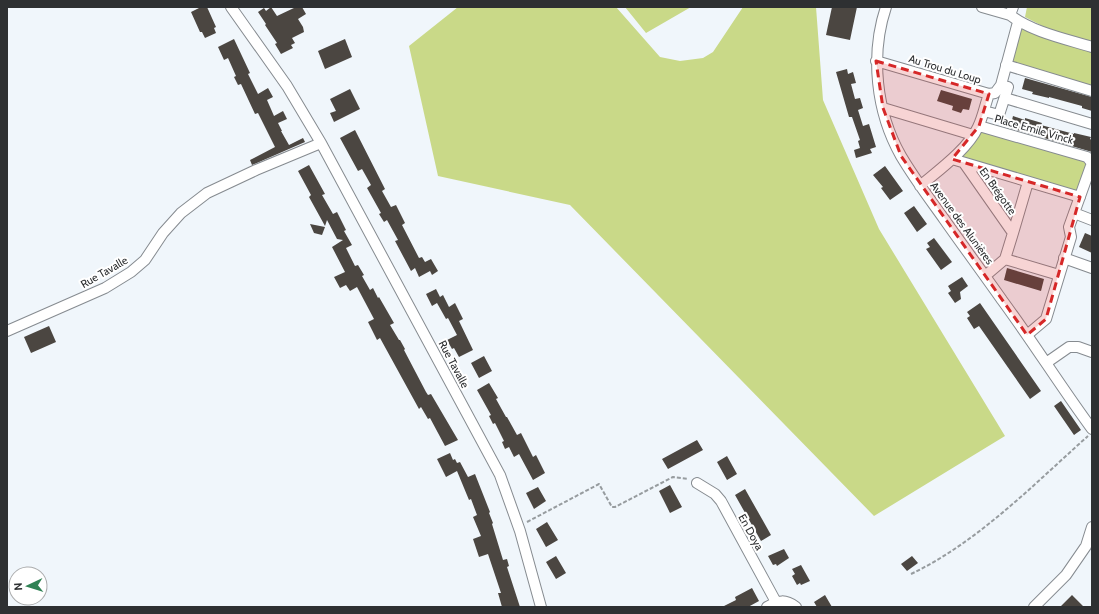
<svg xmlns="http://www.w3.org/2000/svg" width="1099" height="614" font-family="Cabin,sans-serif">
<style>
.green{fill:#c9d988}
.building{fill:#4b4641}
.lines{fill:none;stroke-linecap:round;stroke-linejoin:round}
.minor-casing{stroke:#868b90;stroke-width:12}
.path{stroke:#979c9f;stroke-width:2;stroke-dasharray:4 2;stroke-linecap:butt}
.minor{stroke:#fff;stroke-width:10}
.marked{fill:#d62828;fill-opacity:0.2;stroke:#d62828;stroke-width:3;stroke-dasharray:8 5;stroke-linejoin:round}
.labels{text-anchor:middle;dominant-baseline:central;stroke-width:4;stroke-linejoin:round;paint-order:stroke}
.street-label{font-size:11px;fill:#2e3032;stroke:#fff}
</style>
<rect width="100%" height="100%" fill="#f0f6fb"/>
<path class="green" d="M 458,7 L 616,7 L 660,57 L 680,61 L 703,58 L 713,52 L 743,7 L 816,7 L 823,100 L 879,229 L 1005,436 L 874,516 L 570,205 L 438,176 L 409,46 Z
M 625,7 L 691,7 L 646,33 Z
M 1027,7 L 1092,7 L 1092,44 L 1058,34 L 1025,17 Z
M 1022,26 L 1092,50 L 1092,87 L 1012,63 Z
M 982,132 L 1087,162 L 1077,191 L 961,158 L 961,156 L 979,134 Z"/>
<path class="building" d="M 201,7 L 207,7 L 216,27 L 214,28 L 216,33 L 205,38 L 202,32 L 200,32 L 191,12 Z
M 271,7 L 277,16 L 296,7 L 302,7 L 306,14 L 298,19 L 303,27 L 304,32 L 292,38 L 295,43 L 291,45 L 293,48 L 281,54 L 275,44 L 277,43 L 265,25 L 266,24 L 258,12 L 264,8 L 266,11 Z
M 832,7 L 857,7 L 850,40 L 826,35 Z
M 234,39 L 250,73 L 248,74 L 258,94 L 268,88 L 273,97 L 267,100 L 274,116 L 283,111 L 287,119 L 278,123 L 282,131 L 281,131 L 289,145 L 303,138 L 305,142 L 252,165 L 250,160 L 275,147 L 258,113 L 255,114 L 241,84 L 238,85 L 234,77 L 236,76 L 228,58 L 224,60 L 218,47 Z
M 345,39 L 352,57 L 325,69 L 318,51 Z
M 847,69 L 848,74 L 853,72 L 856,83 L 851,84 L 855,99 L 860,98 L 863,108 L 858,110 L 863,126 L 869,124 L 876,147 L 870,149 L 872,153 L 856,158 L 854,150 L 860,148 L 858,141 L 860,140 L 852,117 L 849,117 L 836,72 Z
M 1025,78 L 1092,97 L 1092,111 L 1082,108 L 1082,106 L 1049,97 L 1049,98 L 1032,94 L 1033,92 L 1022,89 Z
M 350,89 L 360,109 L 334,122 L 330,113 L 336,111 L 330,99 Z
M 941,90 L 972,99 L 969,110 L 963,109 L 961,113 L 952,110 L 953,106 L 937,101 Z
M 1013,116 L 1025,120 L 1025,118 L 1042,123 L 1041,125 L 1074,134 L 1074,133 L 1091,137 L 1090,139 L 1092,140 L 1092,152 L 1010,128 Z
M 355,130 L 385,189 L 382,191 L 391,207 L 396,205 L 405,223 L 402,225 L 419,258 L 422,257 L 425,262 L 431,259 L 438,271 L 432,275 L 430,271 L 419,277 L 415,268 L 411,271 L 395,241 L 398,240 L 387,220 L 384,222 L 379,214 L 381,213 L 367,188 L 371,185 L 362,169 L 358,171 L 340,138 Z
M 309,165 L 325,194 L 322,195 L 333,214 L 337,212 L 346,230 L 344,231 L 352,245 L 346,248 L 355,266 L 358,265 L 364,275 L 362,276 L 370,290 L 373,288 L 378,298 L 379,297 L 394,323 L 390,325 L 399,340 L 400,340 L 405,349 L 404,350 L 426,392 L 428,395 L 431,394 L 458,440 L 445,446 L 430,418 L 428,419 L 421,407 L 419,409 L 380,338 L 377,340 L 368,322 L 374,319 L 357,287 L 350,291 L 346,285 L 340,288 L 334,277 L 345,272 L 332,247 L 343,240 L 337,239 L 327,220 L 325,226 L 309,197 L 311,195 L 298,171 Z
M 885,166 L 903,191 L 890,200 L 881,188 L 883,187 L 873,175 Z
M 914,206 L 927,224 L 917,232 L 904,213 Z
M 310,224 L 325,227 L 322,235 L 314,233 Z
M 1085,233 L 1092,236 L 1092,253 L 1079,247 Z
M 934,238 L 952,262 L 941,270 L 926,249 L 930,247 L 927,243 Z
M 1007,268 L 1044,279 L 1041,291 L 1004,280 Z
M 962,277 L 968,286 L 960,292 L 961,299 L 955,303 L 948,293 L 951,291 L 948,286 Z
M 436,289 L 440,297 L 443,295 L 449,307 L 455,303 L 463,319 L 459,321 L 473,350 L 459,357 L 454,348 L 452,349 L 447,340 L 457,335 L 448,318 L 446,319 L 437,303 L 432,306 L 426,294 Z
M 980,303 L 1041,391 L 1030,399 L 979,326 L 974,329 L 967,318 L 970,316 L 967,312 Z
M 49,326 L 56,342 L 31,353 L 24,337 Z
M 484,356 L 492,371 L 479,378 L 471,363 Z
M 489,383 L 498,398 L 496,399 L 506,417 L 507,417 L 517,435 L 521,433 L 533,457 L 536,455 L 545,473 L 533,480 L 519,454 L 514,457 L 509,447 L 505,449 L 502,442 L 504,441 L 495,423 L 493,424 L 489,416 L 491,415 L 477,390 Z
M 1061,401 L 1081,430 L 1074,435 L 1054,406 Z
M 697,440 L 703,450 L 668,469 L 662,459 Z
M 450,453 L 453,460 L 455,459 L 457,463 L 460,462 L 468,477 L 475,474 L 490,512 L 489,513 L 493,523 L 492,524 L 503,560 L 507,559 L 509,566 L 507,567 L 520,607 L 502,607 L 498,593 L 501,593 L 488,554 L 479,557 L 473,539 L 481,536 L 473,517 L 477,515 L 471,499 L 469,500 L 457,471 L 446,477 L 437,459 Z
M 727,456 L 737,474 L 727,480 L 717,462 Z
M 670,485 L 682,507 L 670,513 L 659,491 Z
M 538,487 L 546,501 L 534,509 L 526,493 Z
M 745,489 L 771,535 L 761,541 L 735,495 Z
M 547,522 L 558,540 L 546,547 L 536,529 Z
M 784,549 L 789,558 L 777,566 L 776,564 L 773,565 L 768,556 Z
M 556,556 L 566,573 L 556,579 L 546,562 Z
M 912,556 L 918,563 L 907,571 L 901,564 Z
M 801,565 L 810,581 L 801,585 L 800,583 L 797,585 L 792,576 L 795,574 L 792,569 Z
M 752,588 L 759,601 L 748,607 L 722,607 L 736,600 L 735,597 Z
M 825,595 L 832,607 L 817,607 L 814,602 Z
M 1072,595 L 1084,607 L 1060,607 Z"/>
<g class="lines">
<g class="minor-casing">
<path id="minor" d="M 231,7 L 287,86 L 321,143 L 500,475 L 520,531 L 541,607
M 886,7 C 870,55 876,112 901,156 C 914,178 929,198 944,219 C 963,246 983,273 1002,300 C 1033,342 1061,387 1092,429
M 982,7 L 1010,15
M 1013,7 L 1010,15 C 1032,32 1066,39 1092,47
M 876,61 L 989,94
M 1006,65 L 1092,91
M 989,94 L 995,93 L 1001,85 L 1018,22
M 1005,98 L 1092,124
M 883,108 L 973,135
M 984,111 L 999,115 L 1008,87 L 1001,85
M 979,126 L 1087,157 L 1092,163 L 1069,227 L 1071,237 L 1046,319 L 1027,335
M 952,159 L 1080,197
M 964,163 L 1013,233 L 1005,259 L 985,276
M 920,186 C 939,170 968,149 978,127 C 983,117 985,105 989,94
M 1074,213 L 1092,220
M 1013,233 L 1028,182
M 1064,258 L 1092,268
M 1005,259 L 1059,275
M 7,331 L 105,288 L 131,272 L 145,260 L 163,233 L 181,213 L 207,193 L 256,170 L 321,143
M 1046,363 L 1069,347 L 1078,347 L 1092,352
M 697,483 L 715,494 L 721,501 L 776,602
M 767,607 C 779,600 785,599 796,607
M 1034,607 L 1066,575 L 1086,546 L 1092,527"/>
</g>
<path class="path" d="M 527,522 L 599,484 L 612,507 L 615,507 L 673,477 L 688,479
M 911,574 C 978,542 1033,485 1088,436"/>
<use href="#minor" class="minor"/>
</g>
<path class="marked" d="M 876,61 L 989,94 L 979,126 L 952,159 L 1080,197 L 1046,319 L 1027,335 L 901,156 L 883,108 Z"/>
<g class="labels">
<g class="street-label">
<text transform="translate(945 69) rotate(17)">Au Trou du Loup</text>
<text transform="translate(1034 129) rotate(16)">Place Emile Vinck</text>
<text transform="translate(998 191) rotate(55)">En Brégotte</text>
<text transform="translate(962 223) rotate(54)">Avenue des Alunières</text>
<text transform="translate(104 272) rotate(-30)">Rue Tavalle</text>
<text transform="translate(454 364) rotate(62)">Rue Tavalle</text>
<text transform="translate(751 532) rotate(61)">En Doya</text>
</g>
</g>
<rect width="1099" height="614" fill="none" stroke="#2e3032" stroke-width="16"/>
<g transform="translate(28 586) rotate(266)"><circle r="19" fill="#ffffff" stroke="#abacad"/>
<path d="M0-3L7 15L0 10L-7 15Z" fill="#2f8254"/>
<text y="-6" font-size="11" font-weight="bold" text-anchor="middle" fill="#2e3032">N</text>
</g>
</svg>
